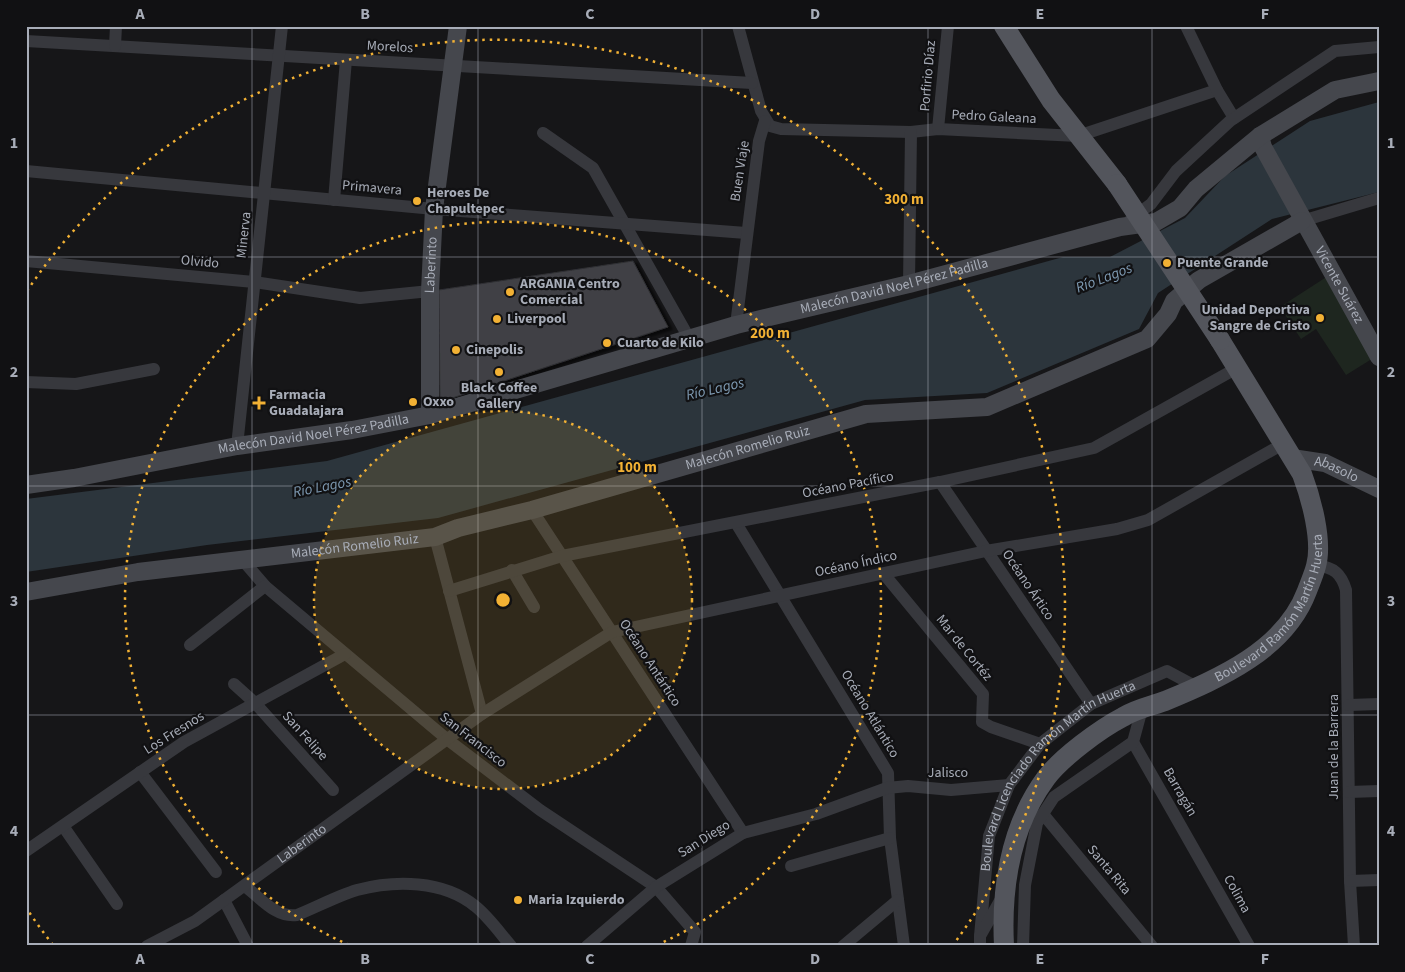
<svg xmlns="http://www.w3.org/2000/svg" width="1405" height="972" font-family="'Source Sans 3',sans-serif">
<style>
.green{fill:#1e261f}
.water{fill:#2c353c}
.building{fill:#404145;stroke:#303034;filter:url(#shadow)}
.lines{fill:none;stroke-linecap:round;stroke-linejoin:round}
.street{stroke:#37383d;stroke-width:12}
.secondary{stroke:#45474d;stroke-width:18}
.primary{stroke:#53555c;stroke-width:20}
.primary-bridge{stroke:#53555c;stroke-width:20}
.grid{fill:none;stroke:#a8adb8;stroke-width:1;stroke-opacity:0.55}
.ring{fill:none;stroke:#f2b134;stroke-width:2.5;stroke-dasharray:2.5 5}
.poi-dot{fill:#f2b134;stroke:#111113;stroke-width:2}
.labels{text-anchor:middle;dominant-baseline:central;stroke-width:4.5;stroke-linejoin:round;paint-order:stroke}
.street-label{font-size:14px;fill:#a8adb8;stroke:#111113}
.poi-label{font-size:14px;font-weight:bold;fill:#a8adb8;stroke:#111113;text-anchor:start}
.water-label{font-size:15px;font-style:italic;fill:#7f9bb3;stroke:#111113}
.centre{fill:#f2b134;stroke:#111113;stroke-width:2.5}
.ring-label{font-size:15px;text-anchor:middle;font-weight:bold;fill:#f2b134;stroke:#111113;stroke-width:4.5;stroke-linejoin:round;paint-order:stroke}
.neatline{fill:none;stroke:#a8adb8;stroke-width:2}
.grid-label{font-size:16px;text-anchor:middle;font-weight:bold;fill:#a8adb8}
</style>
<defs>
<filter id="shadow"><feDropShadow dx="4.5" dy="2.5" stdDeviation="1" flood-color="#0009"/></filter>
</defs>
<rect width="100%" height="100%" fill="#161618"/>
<path class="green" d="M 1328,276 L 1375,357 L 1346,375 L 1316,329 L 1301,339 L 1280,307 Z"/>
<path class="water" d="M 1379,102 L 1379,192 L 1272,219 L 1158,293 L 1139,329 L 987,393 L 865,400 L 438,518 L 207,545 L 26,572 L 26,499 L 327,461 L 1063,257 L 1110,257 L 1185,218 L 1225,176 L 1310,121 Z"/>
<path class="building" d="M 633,261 L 668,327 L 440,402 L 439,290 Z"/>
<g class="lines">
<g class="street">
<path d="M 738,26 L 761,111 L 770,126 L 781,129 L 911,132 L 938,129 L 1078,136 L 1217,90"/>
<path d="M 1186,26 L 1217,90 L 1234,118"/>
<path d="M 26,41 L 752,83"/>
<path d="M 115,46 L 116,26"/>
<path d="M 938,129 L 948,26"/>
<path d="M 543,133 L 593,168 L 689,338"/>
<path d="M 26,171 L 434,209 L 746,233"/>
<path d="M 334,200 L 346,60"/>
<path d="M 1131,219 L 1151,204 L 1176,171 L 1230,121 L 1335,51 L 1379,47"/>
<path d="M 1302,221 L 1379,198"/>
<path d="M 26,261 L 254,282 L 360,298 L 430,291"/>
<path d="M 909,284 L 911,132"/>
<path d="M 736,325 L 759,141 L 765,121"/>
<path d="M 26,382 L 76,384 L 154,369"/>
<path d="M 237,446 L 282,26"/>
<path d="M 940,482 L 1091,704"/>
<path d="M 532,510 L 743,833"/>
<path d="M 736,523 L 888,773 L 890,838 L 904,946"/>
<path d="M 435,537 L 482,714"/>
<path d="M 241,558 L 265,586 L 448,740 L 540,810 L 656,887 L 695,932 L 691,946"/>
<path d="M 1317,565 C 1334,568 1341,573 1346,590 L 1350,881 L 1354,946"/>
<path d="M 512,570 L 534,607"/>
<path d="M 884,574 L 983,694 L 982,722 L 991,727 L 1040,744"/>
<path d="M 449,591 L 562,556 L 940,482 L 1094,448 L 1237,368"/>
<path d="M 190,645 L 265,586"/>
<path d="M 234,684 L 255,703 L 333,790"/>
<path d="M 1349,705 L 1379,704"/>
<path d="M 1133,742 L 1249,946"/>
<path d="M 140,772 L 216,872"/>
<path d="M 1349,792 L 1379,791"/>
<path d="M 1043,814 L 1152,946"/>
<path d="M 63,826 L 117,904"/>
<path d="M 26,851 L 184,742 L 345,654"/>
<path d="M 791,866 L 890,838"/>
<path d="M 1350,881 L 1379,880"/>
<path d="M 245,886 C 260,898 276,918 297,915 C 317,907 337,896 357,890 C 395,880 443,880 475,906 C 488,916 500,933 511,946"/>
<path d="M 224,900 L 248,946"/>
<path id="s1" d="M 980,936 L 989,836 L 1009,785 L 1040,744 L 1091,704 L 1167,671 L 1195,686"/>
<path id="s2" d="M 147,946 L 195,921 L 482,714 L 612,632 L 986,551 L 1117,529 L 1148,520 L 1283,444"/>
<path d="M 587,946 L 656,887 L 743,833 L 816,814 L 887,788 L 908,786 L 951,790 L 1009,785"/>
<path d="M 843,946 L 898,900"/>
<path d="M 980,946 L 980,936 L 1001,899"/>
<path d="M 1023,946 L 1025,885 L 1037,823 L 1054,797 L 1133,742 L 1142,709"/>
</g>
<g class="secondary">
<path id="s3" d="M 1260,136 L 1263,147 L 1379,357"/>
<path id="s4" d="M 430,415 L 430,291 L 434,209 L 458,26"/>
<path id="s5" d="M 1292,458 L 1325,463 L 1379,489"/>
<path id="s6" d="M 26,485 L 74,478 L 237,446 L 352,430 L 430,415 L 736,325 L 909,284 L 1120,227 L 1156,222 L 1180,208 L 1196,189 L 1260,136 L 1335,90 L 1379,81"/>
<path id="s7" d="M 26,592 L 138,572 L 435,537 L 458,528 L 532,510 L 866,414 L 987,407 L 1147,339 L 1168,314 L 1174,301 L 1199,280 L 1302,221"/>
</g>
<g class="primary">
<path d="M 1004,26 L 1051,100 L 1117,184"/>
<path id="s8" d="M 1004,946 C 1001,886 1010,827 1046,778 C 1062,757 1100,729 1123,717 C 1136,709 1151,706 1165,701 C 1220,678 1285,650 1307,591 C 1310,583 1314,574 1316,566 C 1323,541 1311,498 1302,474 L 1220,340"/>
</g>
<path class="primary-bridge" d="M 1117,184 L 1220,340"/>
</g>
<path class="grid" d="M 252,26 L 252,946M 478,26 L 478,946M 702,26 L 702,946M 928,26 L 928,946M 1152,26 L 1152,946M 26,257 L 1379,257M 26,486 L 1379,486M 26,715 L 1379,715"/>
<circle cx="503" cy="600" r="189" fill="#f2b134" fill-opacity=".12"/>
<g class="ring">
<circle cx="503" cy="600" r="189"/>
<path d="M349 945A378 378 0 1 1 657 945"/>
<path d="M53 945A567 567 0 0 1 27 909M27 291A567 567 0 1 1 953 945"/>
</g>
<g class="poi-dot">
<circle cx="417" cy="201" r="5"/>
<circle cx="1167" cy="263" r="5"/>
<circle cx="510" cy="292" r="5"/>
<circle cx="1320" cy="318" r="5"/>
<circle cx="497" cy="319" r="5"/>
<circle cx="607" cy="343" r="5"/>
<circle cx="456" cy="350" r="5"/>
<circle cx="499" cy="372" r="5"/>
<circle cx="413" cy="402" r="5"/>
<path d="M256.5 395.5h5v5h5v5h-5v5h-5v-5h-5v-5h5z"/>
<circle cx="518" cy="900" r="5"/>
</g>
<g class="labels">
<g class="street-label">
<text transform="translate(390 47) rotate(3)">Morelos</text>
<text transform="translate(928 76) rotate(-85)">Porfirio Díaz</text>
<text transform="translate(994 117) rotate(3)">Pedro Galeana</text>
<text transform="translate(740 171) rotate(-81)">Buen Viaje</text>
<text transform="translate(372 188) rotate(5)">Primavera</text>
<text transform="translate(244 235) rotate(-84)">Minerva</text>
<text transform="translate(200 262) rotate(5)">Olvido</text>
<text stroke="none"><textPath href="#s4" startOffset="150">Laberinto</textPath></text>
<text stroke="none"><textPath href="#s3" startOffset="169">Vicente Suárez</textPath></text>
<text stroke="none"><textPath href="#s6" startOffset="892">Malecón David Noel Pérez Padilla</textPath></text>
<text stroke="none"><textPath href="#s6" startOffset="292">Malecón David Noel Pérez Padilla</textPath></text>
<text stroke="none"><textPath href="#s7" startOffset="738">Malecón Romelio Ruiz</textPath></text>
<text stroke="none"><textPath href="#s5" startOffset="46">Abasolo</textPath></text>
<text transform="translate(848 485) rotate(-11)">Océano Pacífico</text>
<text stroke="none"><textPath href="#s7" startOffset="332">Malecón Romelio Ruiz</textPath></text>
<text transform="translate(856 564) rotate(-12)">Océano Índico</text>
<text transform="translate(1028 585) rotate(56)">Océano Ártico</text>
<text stroke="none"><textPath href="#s8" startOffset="470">Boulevard Ramón Martín Huerta</textPath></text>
<text transform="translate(964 648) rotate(51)">Mar de Cortéz</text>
<text transform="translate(650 663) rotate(57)">Océano Antártico</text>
<text transform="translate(870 714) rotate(59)">Océano Atlántico</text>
<text transform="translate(174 733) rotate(-32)">Los Fresnos</text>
<text transform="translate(305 736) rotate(48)">San Felipe</text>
<text transform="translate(473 740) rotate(38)">San Francisco</text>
<text transform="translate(1334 747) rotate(-90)">Juan de la Barrera</text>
<text x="948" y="773">Jalisco</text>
<text stroke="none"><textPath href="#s1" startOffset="192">Boulevard Licenciado Ramón Martín Huerta</textPath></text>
<text transform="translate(1180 792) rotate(60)">Barragán</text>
<text transform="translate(704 839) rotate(-32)">San Diego</text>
<text stroke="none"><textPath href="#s2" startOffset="186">Laberinto</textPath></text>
<text transform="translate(1109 870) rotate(50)">Santa Rita</text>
<text transform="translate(1237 894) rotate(61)">Colima</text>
</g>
<g class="poi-label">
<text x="427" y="193">Heroes De<tspan x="427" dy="16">Chapultepec</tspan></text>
<text x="1177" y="263">Puente Grande</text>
<text x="520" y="284">ARGANIA Centro<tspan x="520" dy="16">Comercial</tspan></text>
<text x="1310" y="310" text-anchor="end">Unidad Deportiva<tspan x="1310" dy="16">Sangre de Cristo</tspan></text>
<text x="507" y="319">Liverpool</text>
<text x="617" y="343">Cuarto de Kilo</text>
<text x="466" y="350">Cinepolis</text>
<text x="499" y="388" text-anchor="middle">Black Coffee<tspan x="499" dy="16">Gallery</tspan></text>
<text x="269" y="395">Farmacia<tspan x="269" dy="16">Guadalajara</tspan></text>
<text x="423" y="402">Oxxo</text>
<text x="528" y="900">Maria Izquierdo</text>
</g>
<g class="water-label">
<text transform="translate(1104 278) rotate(-21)">Río Lagos</text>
<text transform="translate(715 389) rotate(-13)">Río Lagos</text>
<text transform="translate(322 487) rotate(-11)">Río Lagos</text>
</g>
</g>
<circle cx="503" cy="600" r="8" class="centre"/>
<g class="ring-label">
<text x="904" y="204">300 m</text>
<text x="770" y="338">200 m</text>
<text x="637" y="472">100 m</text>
</g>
<rect width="1405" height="972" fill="none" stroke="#111113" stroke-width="55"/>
<rect x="28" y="28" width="1350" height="916" class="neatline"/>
<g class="grid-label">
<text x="140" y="19">A</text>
<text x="365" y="19">B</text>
<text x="590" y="19">C</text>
<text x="815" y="19">D</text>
<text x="1040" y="19">E</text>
<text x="1265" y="19">F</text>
<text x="14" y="148">1</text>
<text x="1391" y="148">1</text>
<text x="14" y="377">2</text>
<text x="1391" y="377">2</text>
<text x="14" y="606">3</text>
<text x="1391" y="606">3</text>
<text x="14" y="836">4</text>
<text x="1391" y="836">4</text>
<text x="140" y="964">A</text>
<text x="365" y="964">B</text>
<text x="590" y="964">C</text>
<text x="815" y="964">D</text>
<text x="1040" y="964">E</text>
<text x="1265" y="964">F</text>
</g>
</svg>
